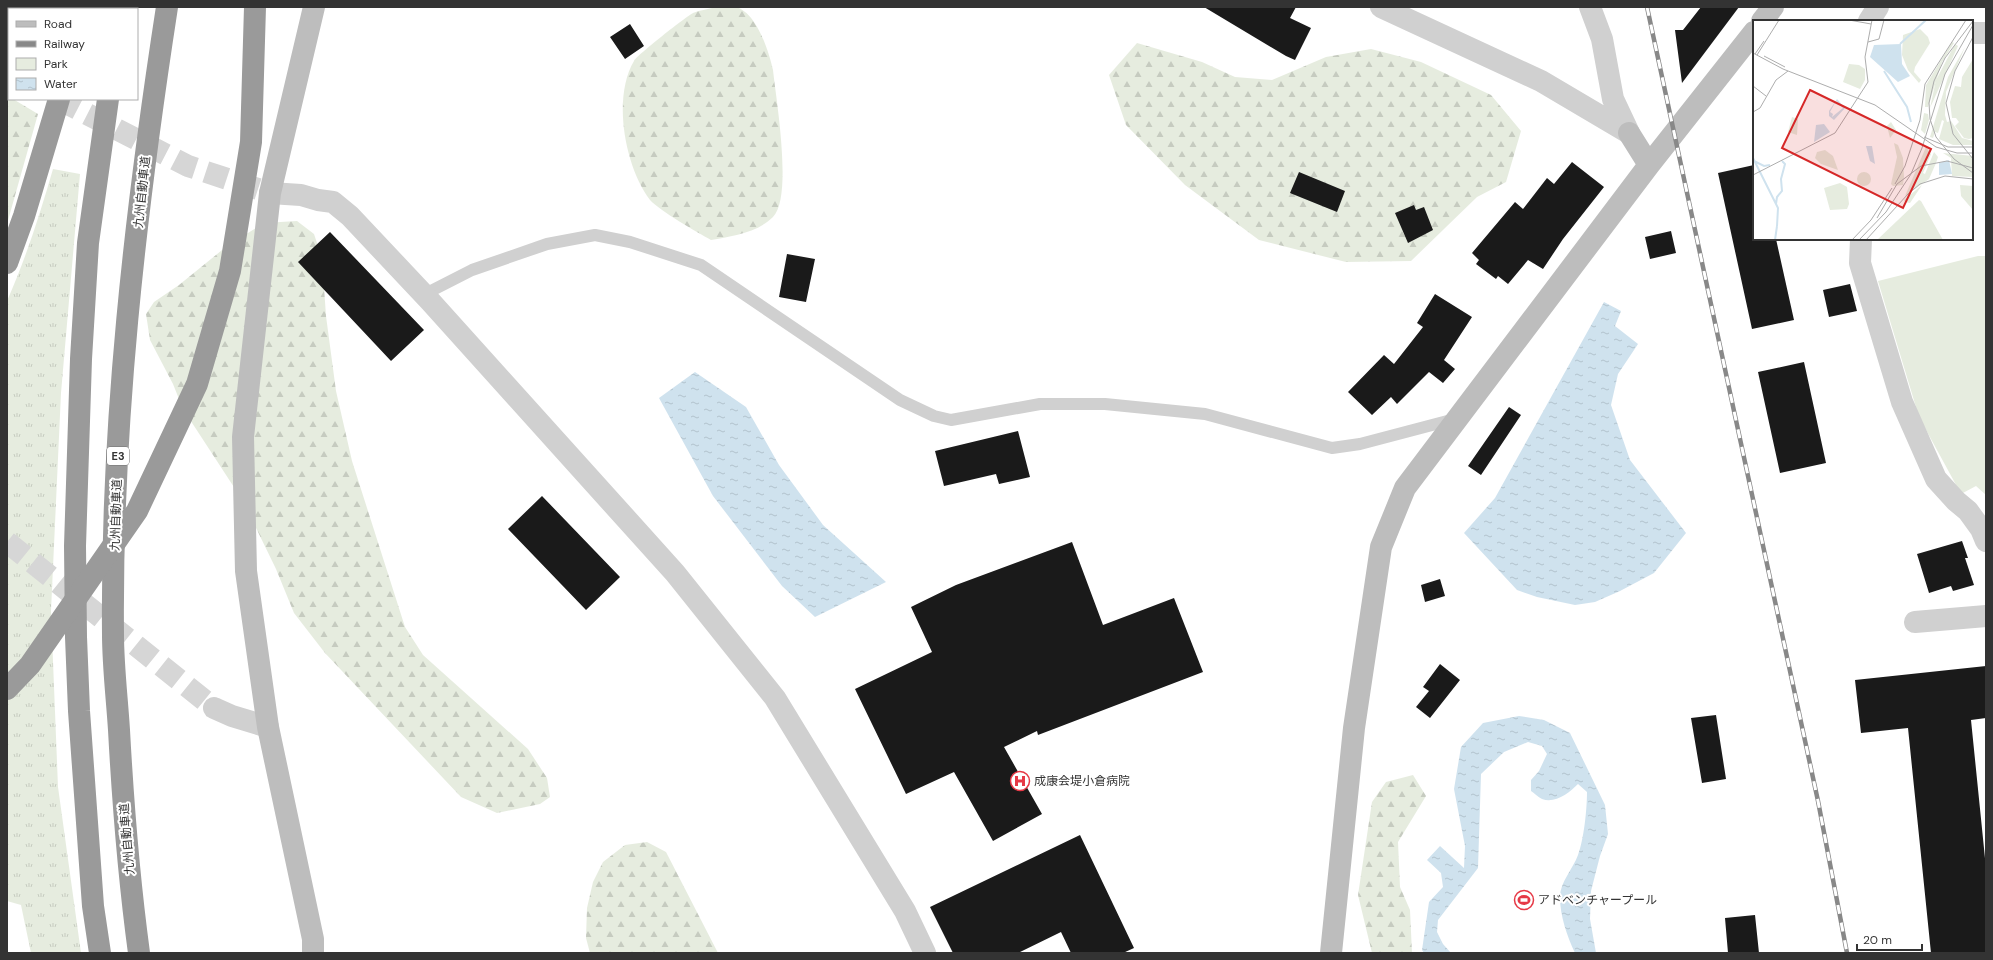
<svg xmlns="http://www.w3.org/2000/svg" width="1993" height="960" font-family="'DM Sans','Noto Sans JP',sans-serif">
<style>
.grass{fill:url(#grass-tufts)}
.forest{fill:url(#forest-firs)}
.park{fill:#e6ecdf}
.water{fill:url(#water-ripples)}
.building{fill:#1a1a1a}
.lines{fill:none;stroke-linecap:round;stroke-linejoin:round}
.street-tunnel{stroke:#d6d6d6;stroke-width:22;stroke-dasharray:22 11;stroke-linecap:butt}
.lane{stroke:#d0d0d0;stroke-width:12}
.street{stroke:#d0d0d0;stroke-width:22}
.secondary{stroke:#bdbdbd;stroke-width:22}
.highway{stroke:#9a9a9a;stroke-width:22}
.rail-casing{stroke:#888;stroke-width:4.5}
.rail{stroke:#fff;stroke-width:3;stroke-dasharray:9;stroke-linecap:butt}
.highway-bridge{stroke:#9a9a9a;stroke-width:22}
.labels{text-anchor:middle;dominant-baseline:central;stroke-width:4;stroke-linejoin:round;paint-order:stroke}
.shield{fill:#fff;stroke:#707070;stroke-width:1}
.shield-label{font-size:11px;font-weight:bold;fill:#333}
.street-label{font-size:12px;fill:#333;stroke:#fff}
.poi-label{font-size:12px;fill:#333;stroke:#fff;text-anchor:start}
.inset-river{fill:none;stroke:#cfe2ee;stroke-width:2}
.inset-road{fill:none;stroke:#adadad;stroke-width:1}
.view{fill:#d62828;fill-opacity:0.15;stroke:#d62828;stroke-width:2}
.inset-edge{fill:none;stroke:#333;stroke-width:2}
</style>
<defs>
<pattern id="grass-tufts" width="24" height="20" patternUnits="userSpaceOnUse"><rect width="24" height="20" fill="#e6ecdf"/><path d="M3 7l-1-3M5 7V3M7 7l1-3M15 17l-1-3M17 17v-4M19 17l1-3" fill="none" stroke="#c6cbc0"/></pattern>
<pattern id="forest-firs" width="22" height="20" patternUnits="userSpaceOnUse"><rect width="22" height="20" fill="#e6ecdf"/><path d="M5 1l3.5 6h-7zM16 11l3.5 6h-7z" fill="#c6cbc0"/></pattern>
<pattern id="water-ripples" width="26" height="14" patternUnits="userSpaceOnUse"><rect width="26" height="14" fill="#cfe2ee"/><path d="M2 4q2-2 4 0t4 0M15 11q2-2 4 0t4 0" fill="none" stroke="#b2c2cd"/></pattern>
</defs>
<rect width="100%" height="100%" fill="#fff"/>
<path class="grass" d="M 53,169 L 80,174 L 61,393 L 51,611 L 58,787 L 81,953 L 31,953 L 21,905 L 7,901 L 7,301 C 26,258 40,214 53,169 Z"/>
<path class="forest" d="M 717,7 C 722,7 730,6 736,7 C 757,13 769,52 773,70 C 776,99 793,197 773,217 C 757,233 731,236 711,240 C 697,232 660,211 650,200 C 625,167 612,98 634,61 C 637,55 687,16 693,13 C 700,10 709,9 717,7 Z
M 1137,43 L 1202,62 L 1235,77 L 1272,80 L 1326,57 L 1371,49 L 1421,62 L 1491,95 L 1521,131 L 1506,182 L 1477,197 L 1411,261 L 1346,262 L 1259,240 L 1185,185 L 1126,125 L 1109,75 Z
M 7,95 L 9,99 L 13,99 L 38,114 L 7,224 Z
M 297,221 L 314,234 L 322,258 L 326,316 L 336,391 L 352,461 L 405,627 L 423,655 L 528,749 L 547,778 L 550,797 L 540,804 L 497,813 L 461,797 L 325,653 L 294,613 L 276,569 L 243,501 L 183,409 L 173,384 L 150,340 L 146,314 L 154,302 L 179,285 L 227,246 L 264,223 Z
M 1413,775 L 1426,796 L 1398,842 L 1400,887 L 1410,910 L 1412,953 L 1372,953 L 1358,895 L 1372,802 L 1386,782 Z
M 647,842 L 666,852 L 718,953 L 590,953 L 586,938 L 587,908 L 593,882 L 603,862 L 625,845 Z"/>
<path class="park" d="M 1978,256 L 1986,256 L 1986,495 L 1976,486 L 1961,494 L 1919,417 L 1878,281 Z"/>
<path class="water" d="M 1604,302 L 1621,311 L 1615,326 L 1638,344 L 1618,374 L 1611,405 L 1630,460 L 1686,533 L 1654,573 L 1620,591 L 1595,602 L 1575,605 L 1537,597 L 1517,590 L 1464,533 L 1495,498 Z
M 695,372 L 746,407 L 779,465 L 823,525 L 886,582 L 815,617 L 782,586 L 713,496 L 659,398 Z
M 1519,716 L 1544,720 L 1570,733 L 1605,805 L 1608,834 L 1600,856 L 1591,891 L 1590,919 L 1596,953 L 1575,953 C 1567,936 1560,916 1560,897 C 1560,882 1573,869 1578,855 C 1584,839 1587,809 1587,792 L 1578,784 C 1569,793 1555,804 1542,799 C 1538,797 1534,793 1531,791 L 1531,780 L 1539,771 L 1547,754 L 1542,746 L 1528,742 L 1504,752 L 1481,774 L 1478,868 L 1438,920 L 1437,932 L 1443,944 L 1451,953 L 1424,953 L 1422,950 L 1429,902 L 1443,887 L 1441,873 L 1427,860 L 1440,846 L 1464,868 L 1465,846 L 1454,789 L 1461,747 L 1483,723 Z"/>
<path class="building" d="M 1204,7 L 1296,7 L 1290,18 L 1311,28 L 1295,60 L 1286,56 Z
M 1701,7 L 1739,7 L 1682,83 L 1675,30 L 1683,30 Z
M 630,24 L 644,46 L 625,59 L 610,37 Z
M 1572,162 L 1604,187 L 1563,239 L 1543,269 L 1528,260 L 1508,284 L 1498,276 L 1496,279 L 1476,264 L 1479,260 L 1472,253 L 1515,202 L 1523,209 L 1547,178 L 1554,184 Z
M 1754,165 L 1754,239 L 1776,239 L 1794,320 L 1752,329 L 1718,173 Z
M 1299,172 L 1345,191 L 1337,212 L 1290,193 Z
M 1414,205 L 1416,210 L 1424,207 L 1433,230 L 1408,243 L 1395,213 Z
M 1671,231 L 1676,253 L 1650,259 L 1645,237 Z
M 330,232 L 424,330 L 391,361 L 298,262 Z
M 787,254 L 815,259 L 806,302 L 779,297 Z
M 1850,284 L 1857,311 L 1829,317 L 1823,290 Z
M 1435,294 L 1472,317 L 1444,360 L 1455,369 L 1443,383 L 1429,372 L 1397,404 L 1391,397 L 1372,415 L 1348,392 L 1384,355 L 1394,364 L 1423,327 L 1417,323 Z
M 1804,362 L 1826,463 L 1780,473 L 1758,372 Z
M 1509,407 L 1521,415 L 1481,475 L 1468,466 Z
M 1018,431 L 1030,477 L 999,484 L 996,474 L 944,486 L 935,451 Z
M 542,496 L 620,577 L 586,610 L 508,529 Z
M 1962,541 L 1968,558 L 1965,558 L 1974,585 L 1953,591 L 1951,586 L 1929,593 L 1917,554 Z
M 1072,542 L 1103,625 L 1174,598 L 1203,672 L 1038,735 L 1037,731 L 1004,747 L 1042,814 L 993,841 L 954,772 L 906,794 L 855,689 L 932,652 L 911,607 L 956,585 Z
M 1440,579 L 1445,596 L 1425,602 L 1421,585 Z
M 1440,664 L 1460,680 L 1430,718 L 1416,707 L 1429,691 L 1423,687 Z
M 1986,666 L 1986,718 L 1971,720 L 1986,868 L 1986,953 L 1931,953 L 1908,728 L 1861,733 L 1855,680 Z
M 1716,715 L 1726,779 L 1702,783 L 1691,718 Z
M 1080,835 L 1134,948 L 1123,953 L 1071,953 L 1061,932 L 1018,953 L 953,953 L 930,907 Z
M 1755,915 L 1759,953 L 1728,953 L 1725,918 Z"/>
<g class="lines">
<path class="street-tunnel" d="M 58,99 L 188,166 L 270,193
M 7,542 L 214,708"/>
<path class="lane" d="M 423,295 L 472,270 L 547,244 L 595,235 L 630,242 L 701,265 L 900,400 L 934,416 L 951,420 L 1040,404 L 1105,404 L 1205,414 L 1332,448 L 1360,444 L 1455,419"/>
<path class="street" d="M 1381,7 L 1541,81 L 1629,133
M 1590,7 L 1602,39 L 1613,99 L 1629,133
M 1869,21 L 1878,7
M 1972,33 L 1986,33
M 7,72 L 9,73
M 270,193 L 301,195 L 318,200 L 333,202 L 350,216 L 430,301 L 675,573 L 775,698 L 905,911 L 925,953
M 1861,239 L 1860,263 L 1902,402 L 1936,479 L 1956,501 L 1968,511 L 1981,529 L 1986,541
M 1915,622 L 1986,616
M 214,708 L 232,716 L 268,727"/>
<path class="secondary" d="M 1762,21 L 1773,7
M 1629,133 L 1649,165
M 313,953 L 313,939 L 268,727 L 246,571 L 243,437 L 270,193 L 314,7
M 1331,953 L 1354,728 L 1381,547 L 1405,488 L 1649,165 L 1754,32"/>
<path class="highway" d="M 80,9 L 81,7
M 120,9 L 120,7
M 7,263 L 24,216 L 59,99
M 100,953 L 93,906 L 79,711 L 76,637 L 75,546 L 81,359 L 88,243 L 108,99
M 139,953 C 129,879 123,804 119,730 C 117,698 113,666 113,634 C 111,425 135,214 167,7"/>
<g class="rail-casing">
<path id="rail" d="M 1647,7 L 1818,801 L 1847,953"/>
</g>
<use href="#rail" class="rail"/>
<path class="highway-bridge" d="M 7,689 L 30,665 L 137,511 L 197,384 L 230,271 L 251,142 L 255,7"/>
</g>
<defs>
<g id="hospital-ring" transform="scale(1)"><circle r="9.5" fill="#fff" stroke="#e63946" stroke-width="1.5"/><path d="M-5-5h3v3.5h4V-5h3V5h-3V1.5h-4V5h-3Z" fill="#e63946"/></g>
<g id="stadium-ring" transform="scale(1)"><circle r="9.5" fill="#fff" stroke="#e63946" stroke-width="1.5"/><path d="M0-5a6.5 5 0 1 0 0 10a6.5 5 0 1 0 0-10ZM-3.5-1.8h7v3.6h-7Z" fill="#e63946"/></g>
</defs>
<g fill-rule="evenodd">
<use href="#hospital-ring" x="1020" y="781"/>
<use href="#stadium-ring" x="1524" y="900"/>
</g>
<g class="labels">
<rect class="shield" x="107" y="447" width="22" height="18" rx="3"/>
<g class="shield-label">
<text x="118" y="456">E3</text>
</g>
<g class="street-label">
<text transform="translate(142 192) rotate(-84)">九州自動車道</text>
<text transform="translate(116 515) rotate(-88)">九州自動車道</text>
<text transform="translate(127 839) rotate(-95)">九州自動車道</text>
</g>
<g class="poi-label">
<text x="1034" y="781">成康会堤小倉病院</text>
<text x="1538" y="900">アドベンチャープール</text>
</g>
</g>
<g transform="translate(1753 20)">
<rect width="220" height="220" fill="#fff"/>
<path d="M 202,24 L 205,26 L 177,88 L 183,60 ZM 212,27 L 193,72 L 192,95 L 194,102 L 198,101 L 209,118 L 220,121 L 220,125 L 200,125 L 186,119 L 191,101 L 189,100 L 185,113 L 182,112 L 180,118 L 177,117 L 195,57 ZM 173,127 L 178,134 L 170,153 L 172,154 L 181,132 L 185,137 L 183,143 L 176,159 L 152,176 Z" fill="#e6ecdf"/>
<path d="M 167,9 L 175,17 L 177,23 L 162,47 L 161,52 L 168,60 L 166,63 L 155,50 L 149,35 L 150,15 ZM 199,22 L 201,23 L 189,42 L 175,87 L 172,87 L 173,65 ZM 220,39 L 220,118 L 216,119 L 211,118 L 202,106 L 206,102 L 203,98 L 199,98 L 197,82 L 202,66 L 208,67 L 209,57 ZM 171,93 L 175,94 L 176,100 L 172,114 L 168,110 ZM 138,102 L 143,110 L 137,118 L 134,106 ZM 141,123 L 145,125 L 150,138 L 151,157 L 150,165 L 140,166 L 138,164 L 144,137 ZM 72,130 L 80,136 L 85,150 L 68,144 L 62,138 L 64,132 ZM 190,133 L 220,136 L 220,157 L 199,156 L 198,138 ZM104 159a7 7 0 1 1 14 0a7 7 0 1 1-14 0ZM 169,165 L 157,183 L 152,182 L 151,180 ZM 207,165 L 220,166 L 220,190 L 208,176 ZM 166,180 L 168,181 L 190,220 L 124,220 Z" fill="#e6ecdf"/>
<path d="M 96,44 L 106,45 L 112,49 L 112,60 L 107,69 L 90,62 ZM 39,97 L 45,99 L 44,115 L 35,112 ZM 87,163 L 94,167 L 96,184 L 94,189 L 77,190 L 71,168 Z" fill="#e6ecdf"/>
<path d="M 148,24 L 149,44 L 157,56 L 145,62 L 117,37 L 121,25 ZM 84,79 L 92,88 L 81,100 L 76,96 L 76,91 ZM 83,81 L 90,88 L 79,97 L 80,94 L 77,92 ZM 71,104 L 77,112 L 61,122 L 63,105 ZM 113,126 L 119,126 L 122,144 L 117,141 ZM 196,140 L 199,154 L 186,155 L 186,143 Z" fill="#cfe2ee" fill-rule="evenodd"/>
<path class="inset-river" d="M 147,24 L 173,0M 131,51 L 154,87 L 158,102M 0,138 L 25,188 L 24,206M 1,141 L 11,146 L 17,145M 23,184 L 24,177 L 29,171 L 28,159 L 32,144 L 29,141M 22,220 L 24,206"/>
<path class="inset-road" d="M 96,0 L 118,4M 220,1 L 192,38 L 181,61 L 176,83 L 177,99 L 183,117 L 201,139 L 220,153M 220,17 L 202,51 L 193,83 L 200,114 L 220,139M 115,22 L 126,19 L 131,0M 0,33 L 30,49 L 122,85 L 183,127 L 204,133 L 220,133M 2,34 L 11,21M 4,35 L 26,0M 11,36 L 32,47M 0,66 L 13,76M 0,92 L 7,88 L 23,60 L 35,51M 171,117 L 195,127 L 220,127M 0,155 L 82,113 L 115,62 L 112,37 L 119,0M 142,164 L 152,146 L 167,100 L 172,64 L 213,0M 124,198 L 144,164 L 168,146 L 194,141 L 220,148M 99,220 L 118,200 L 139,168M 106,220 L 133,192 L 158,154 L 169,128 L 192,54 L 220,5M 113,220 L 155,174 L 167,164 L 192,156 L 220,159"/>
<path class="view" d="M 57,70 L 178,129 L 150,188 L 29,128 Z"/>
<rect width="220" height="220" class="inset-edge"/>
</g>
<rect width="1993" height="960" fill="none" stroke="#333333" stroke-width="16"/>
<rect x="8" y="8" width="130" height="92" fill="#ffffff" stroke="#adadad"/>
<rect x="16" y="21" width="20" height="6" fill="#bdbdbd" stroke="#adadad"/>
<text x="44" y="28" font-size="12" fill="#333333">Road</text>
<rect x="16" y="41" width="20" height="6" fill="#888888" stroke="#adadad"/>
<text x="44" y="48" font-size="12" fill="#333333">Railway</text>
<rect x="16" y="58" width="20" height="12" fill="#e6ecdf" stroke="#adadad"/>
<text x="44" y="68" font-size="12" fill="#333333">Park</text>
<rect x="16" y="78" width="20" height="12" fill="url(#water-ripples)" stroke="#adadad"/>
<text x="44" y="88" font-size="12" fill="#333333">Water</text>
<path d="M1857 944v6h65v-6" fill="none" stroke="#333333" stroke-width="2"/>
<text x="1863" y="944" font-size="12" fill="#333333" stroke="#ffffff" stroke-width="3" paint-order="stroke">20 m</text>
</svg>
